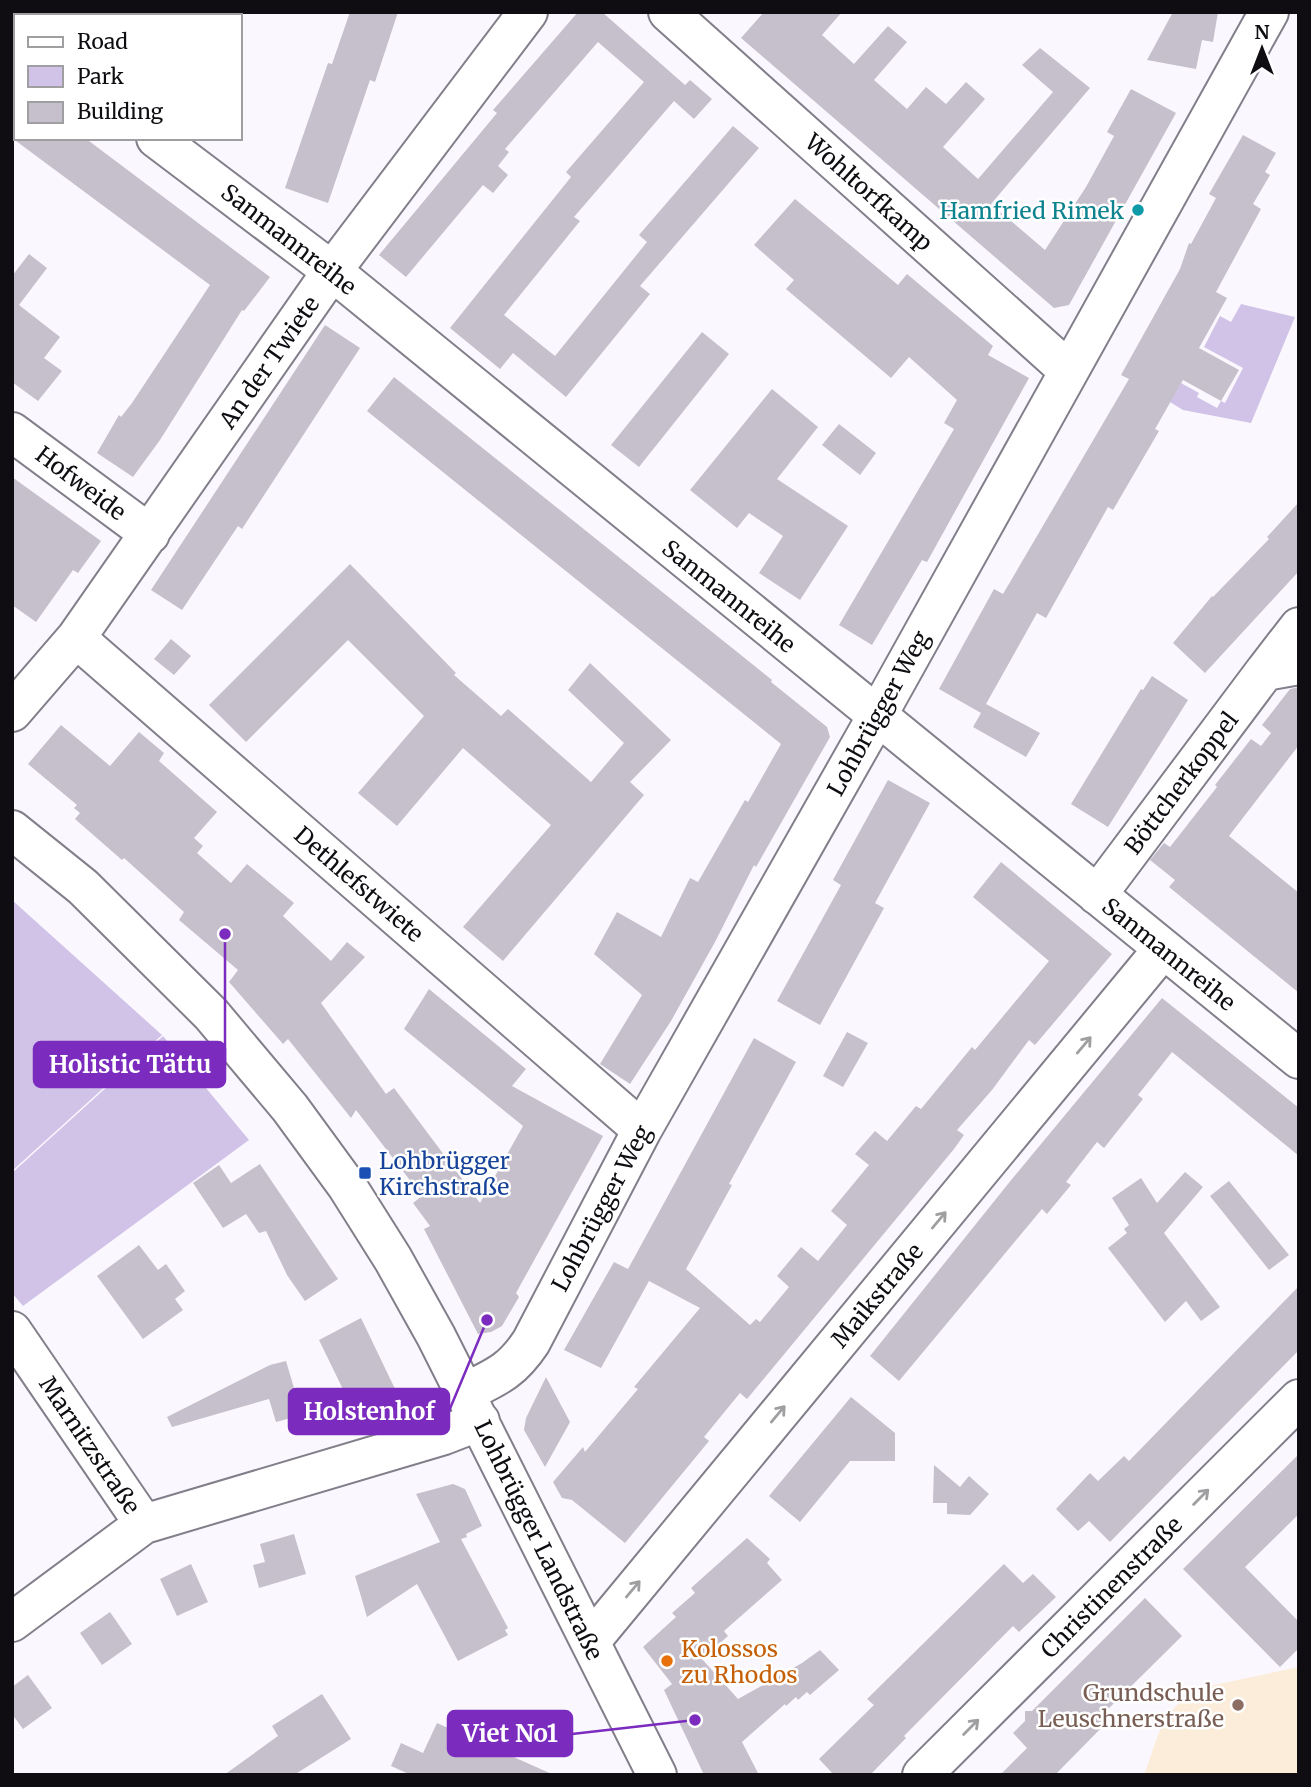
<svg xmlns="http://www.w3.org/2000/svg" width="1311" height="1787" font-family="Merriweather,serif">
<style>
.education{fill:#fbedd9}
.green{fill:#d1c3e8}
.building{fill:#c6bfcc}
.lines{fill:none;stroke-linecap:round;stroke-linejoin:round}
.minor-casing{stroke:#827e8a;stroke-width:42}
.minor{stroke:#fff;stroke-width:38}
.oneway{stroke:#9f9ea0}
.culture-dot{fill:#0f9aa8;stroke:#fff;stroke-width:2.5}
.transit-dot{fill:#1a4fb4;stroke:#fff;stroke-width:2.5}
.food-dot{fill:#e8710a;stroke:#fff;stroke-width:2.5}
.education-dot{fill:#8d6e63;stroke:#fff;stroke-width:2.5}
.labels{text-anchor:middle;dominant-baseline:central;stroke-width:5;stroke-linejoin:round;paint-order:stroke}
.street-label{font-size:23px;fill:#0f0d12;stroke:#fff}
.culture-label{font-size:23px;fill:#0d838f;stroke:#fff;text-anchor:end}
.transit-label{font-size:23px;fill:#164399;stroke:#fff;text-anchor:start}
.food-label{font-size:23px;fill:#c56008;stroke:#fff;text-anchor:start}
.education-label{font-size:23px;fill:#785e54;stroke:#fff;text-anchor:end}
.leader{fill:none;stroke:#7b2cbf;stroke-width:2.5}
.callout-dot{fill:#7b2cbf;stroke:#fff;stroke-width:2.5}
.callout{fill:#7b2cbf;stroke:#7b2cbf;stroke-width:2.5}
.callout-label{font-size:24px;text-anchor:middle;font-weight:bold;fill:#fff}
</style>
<rect width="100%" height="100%" fill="#faf8fe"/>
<path class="education" d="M 1299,1667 L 1299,1775 L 1144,1775 L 1163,1721 L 1190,1690 Z"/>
<path class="green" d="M 1241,304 L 1295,317 L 1251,423 L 1183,410 L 1170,402 L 1181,383 L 1199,393 L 1197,397 L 1217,408 L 1221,401 L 1225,403 L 1243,368 L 1204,347 L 1220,316 L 1231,322 Z
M 12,900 L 162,1035 L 12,1171 Z
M 163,1036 L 249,1140 L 23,1306 L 12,1293 L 12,1173 Z"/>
<path class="building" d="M 350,12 L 398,12 L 375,82 L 370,80 L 328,203 L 285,188 L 328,63 L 332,64 Z
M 578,12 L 602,12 L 685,85 L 690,80 L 712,99 L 694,119 L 674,101 L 574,217 L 580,221 L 504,315 L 555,356 L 647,242 L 639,235 L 733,126 L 759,148 L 640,286 L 650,294 L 566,397 L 513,353 L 500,369 L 450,328 L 571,177 L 566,172 L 644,82 L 598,42 L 505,149 L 509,152 L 498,166 L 508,175 L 493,193 L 483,185 L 406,277 L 379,255 L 497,113 L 493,110 Z
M 764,12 L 842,12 L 822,35 L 854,64 L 888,26 L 907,42 L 874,80 L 907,109 L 926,87 L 946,104 L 966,82 L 985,99 L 943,147 L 978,179 L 1053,92 L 1022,65 L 1040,48 L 1090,88 L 991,204 L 1045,250 L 1086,187 L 1114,136 L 1107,132 L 1131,89 L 1176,113 L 1069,305 L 1054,308 L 741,38 Z
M 1173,12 L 1218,12 L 1213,42 L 1202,40 L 1196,69 L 1147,60 Z
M 1243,135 L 1276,153 L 1265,172 L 1270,175 L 1253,204 L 1261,209 L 1216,292 L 1227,298 L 1199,348 L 1239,370 L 1221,401 L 1183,380 L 1155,429 L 1159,431 L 1113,510 L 1108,507 L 1046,618 L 1037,613 L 986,704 L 1040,733 L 1026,757 L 973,727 L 981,713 L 939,689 L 994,589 L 1003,594 L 1129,379 L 1121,375 L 1180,269 L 1189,243 L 1191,244 L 1216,198 L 1209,194 Z
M 12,138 L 85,138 L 270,277 L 244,311 L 242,310 L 160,440 L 133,477 L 97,453 L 119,415 L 121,417 L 132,403 L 210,285 Z
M 795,199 L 898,285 L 907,274 L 993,346 L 988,355 L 1029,378 L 927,562 L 922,560 L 872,645 L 839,625 L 954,429 L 944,423 L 957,400 L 909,357 L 891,378 L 786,289 L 794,280 L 754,245 Z
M 29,254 L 47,268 L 19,305 L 60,337 L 44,358 L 62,371 L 38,401 L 12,382 L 12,276 Z
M 325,325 L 360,348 L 242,529 L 238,526 L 182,610 L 151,590 Z
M 702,332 L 729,354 L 639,467 L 611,445 Z
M 394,377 L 772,680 L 771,682 L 827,727 L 830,737 L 756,867 L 754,865 L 715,942 L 671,1021 L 630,1084 L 600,1064 L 642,995 L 594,954 L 617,912 L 661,937 L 690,878 L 698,882 L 745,800 L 748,802 L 781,744 L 367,411 Z
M 772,389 L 818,427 L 777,479 L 848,526 L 800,600 L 759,573 L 783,536 L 749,513 L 737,528 L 690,490 Z
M 839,424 L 876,453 L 860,475 L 822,445 Z
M 12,477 L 101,541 L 78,573 L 73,570 L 36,622 L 12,605 Z
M 1299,502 L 1299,571 L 1205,673 L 1173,643 L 1212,596 L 1213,597 L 1269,539 L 1267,537 Z
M 350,564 L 456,673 L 454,675 L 501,716 L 508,709 L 591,782 L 624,743 L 568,690 L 590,663 L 671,740 L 630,782 L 644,795 L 503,961 L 463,927 L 551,825 L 463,748 L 397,826 L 358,793 L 424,716 L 348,640 L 246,742 L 209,705 Z
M 171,639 L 191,656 L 174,675 L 154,659 Z
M 1152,676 L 1188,700 L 1108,827 L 1071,804 L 1141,689 L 1143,690 Z
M 1299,687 L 1299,745 L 1229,836 L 1299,893 L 1299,993 L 1169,887 L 1175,880 L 1150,860 L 1164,843 L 1170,847 L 1217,787 L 1215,785 L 1251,739 L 1261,746 L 1271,733 L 1262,725 L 1290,689 Z
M 61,725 L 110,766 L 139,732 L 164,753 L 159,761 L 217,812 L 194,838 L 203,846 L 197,853 L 231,883 L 247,864 L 294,903 L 283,916 L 331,961 L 347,942 L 365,957 L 321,1003 L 386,1094 L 394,1088 L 480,1203 L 523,1126 L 404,1029 L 429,989 L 526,1069 L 512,1086 L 603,1136 L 516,1293 L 519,1297 L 502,1326 L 491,1332 L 478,1334 L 424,1229 L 430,1226 L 413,1203 L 422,1196 L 356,1110 L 351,1118 L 288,1039 L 283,1044 L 229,982 L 238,970 L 179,920 L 184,912 L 124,858 L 122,860 L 75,819 L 80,813 L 74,808 L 77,805 L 28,764 Z
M 888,780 L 930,803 L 875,903 L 884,908 L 820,1025 L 777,1001 L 841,885 L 833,880 Z
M 1001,862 L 1112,954 L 1035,1045 L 1029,1040 L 992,1090 L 957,1130 L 964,1135 L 954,1149 L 747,1399 L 740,1393 L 704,1437 L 709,1441 L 625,1543 L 572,1500 L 562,1498 L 553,1482 L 583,1447 L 585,1452 L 638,1389 L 634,1387 L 700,1308 L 649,1281 L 601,1368 L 564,1350 L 614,1262 L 628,1269 L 754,1038 L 796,1062 L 729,1184 L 732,1185 L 686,1269 L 750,1325 L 756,1319 L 760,1322 L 789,1287 L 777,1276 L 801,1247 L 818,1261 L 847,1225 L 831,1211 L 869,1165 L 855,1154 L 875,1131 L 887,1141 L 916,1106 L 921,1109 L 972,1047 L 975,1050 L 1049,961 L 973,897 Z
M 1162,998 L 1299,1108 L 1299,1156 L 1172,1052 L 1138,1095 L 1143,1099 L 1104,1148 L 1097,1142 L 1066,1182 L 1071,1185 L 1047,1214 L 1042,1209 L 899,1381 L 870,1356 L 1012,1179 Z
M 847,1032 L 868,1043 L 843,1087 L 823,1076 Z
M 260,1164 L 338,1279 L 305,1301 L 287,1275 L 266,1231 L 259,1233 L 246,1214 L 223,1228 L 193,1183 L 219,1165 L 231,1183 Z
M 1185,1172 L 1203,1187 L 1164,1233 L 1220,1307 L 1201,1321 L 1186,1301 L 1165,1322 L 1108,1248 L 1127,1233 L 1124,1229 L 1129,1225 L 1112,1198 L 1141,1178 L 1157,1203 Z
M 1229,1181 L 1289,1255 L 1269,1270 L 1210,1196 Z
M 139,1245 L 158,1270 L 166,1264 L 185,1291 L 175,1299 L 183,1310 L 143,1339 L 97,1276 Z
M 1299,1286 L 1299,1350 L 1110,1542 L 1089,1521 L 1078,1531 L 1056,1509 L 1090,1473 L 1098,1481 L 1124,1456 L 1129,1461 Z
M 361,1318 L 396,1391 L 390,1402 L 355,1414 L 319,1340 Z
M 286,1361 L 302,1415 L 276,1422 L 269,1399 L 172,1427 L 167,1417 L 270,1365 Z
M 546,1377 L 570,1422 L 545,1467 L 524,1430 L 526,1418 Z
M 851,1397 L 895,1433 L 895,1461 L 850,1461 L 800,1522 L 769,1496 Z
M 1299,1454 L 1299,1514 L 1245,1567 L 1299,1622 L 1299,1648 L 1280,1667 L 1183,1569 Z
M 934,1465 L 960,1487 L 969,1476 L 989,1494 L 970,1515 L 947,1514 L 947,1503 L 933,1503 Z
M 453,1484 L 465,1489 L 482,1526 L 466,1534 L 467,1537 L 461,1539 L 508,1628 L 505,1630 L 508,1635 L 458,1661 L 417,1584 L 367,1617 L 355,1576 L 440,1542 L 416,1494 Z
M 294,1534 L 306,1574 L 259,1588 L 253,1565 L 265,1562 L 260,1544 Z
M 747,1538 L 770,1559 L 767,1563 L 782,1580 L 724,1631 L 728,1636 L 702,1659 L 738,1699 L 802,1663 L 820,1650 L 839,1670 L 810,1695 L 807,1692 L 798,1700 L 796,1697 L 786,1706 L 785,1704 L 742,1742 L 759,1775 L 704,1775 L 664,1690 L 672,1684 L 643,1647 L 676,1617 L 672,1613 L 695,1593 L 691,1588 Z
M 191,1564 L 208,1602 L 177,1616 L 160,1579 Z
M 1004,1564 L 1023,1583 L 1033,1574 L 1056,1597 L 1019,1632 L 1013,1626 L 904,1736 L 906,1738 L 870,1775 L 834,1775 L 819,1759 L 874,1705 L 867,1699 Z
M 1145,1598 L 1182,1636 L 1103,1714 L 1109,1720 L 1055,1775 L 1000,1775 L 1027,1748 L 1013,1733 L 1025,1721 L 1025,1711 L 1032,1711 Z
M 110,1612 L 132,1644 L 102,1665 L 80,1633 Z
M 28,1675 L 52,1708 L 23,1729 L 12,1714 L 12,1687 Z
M 322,1694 L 351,1739 L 294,1775 L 224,1775 L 278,1736 L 272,1726 Z
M 437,1723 L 554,1775 L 411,1775 L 391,1766 L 401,1743 L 423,1753 Z"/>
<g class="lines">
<g class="minor-casing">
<path id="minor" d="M 668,12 L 1069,371
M 12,29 L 16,32
M 156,138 L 332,271 L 1299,1059
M 12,432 L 150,534
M 76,638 L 642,1130
M 1265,671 L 1299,627
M 12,712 L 76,638 L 332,271 L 528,12
M 12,830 L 83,887 L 211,1014 L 290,1108 L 347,1186 L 393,1259 L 436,1336 L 657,1775
M 1097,895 L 1265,671 L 1299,665
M 12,1331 L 144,1524
M 466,1392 C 496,1377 511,1372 531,1342 L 642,1130 L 877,716 L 1269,12
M 12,1622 L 144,1524 L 444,1435 L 480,1421
M 590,1642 L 1163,949
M 922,1775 L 1299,1399"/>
</g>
<use href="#minor" class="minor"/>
</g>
<defs><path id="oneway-shaft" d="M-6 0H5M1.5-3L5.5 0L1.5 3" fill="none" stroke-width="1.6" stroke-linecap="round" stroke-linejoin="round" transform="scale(1.75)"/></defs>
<g class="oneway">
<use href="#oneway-shaft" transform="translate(1084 1045) rotate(-50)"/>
<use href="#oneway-shaft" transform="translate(939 1220) rotate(-50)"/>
<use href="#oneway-shaft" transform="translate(778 1414) rotate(-50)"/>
<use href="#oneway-shaft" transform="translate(1201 1497) rotate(-45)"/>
<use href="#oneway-shaft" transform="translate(633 1589) rotate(-50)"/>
<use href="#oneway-shaft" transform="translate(971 1727) rotate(-45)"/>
</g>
<circle class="culture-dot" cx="1138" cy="210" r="7"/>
<rect class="transit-dot" x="358" y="1166" width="14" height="14" rx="3.5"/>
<circle class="food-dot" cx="667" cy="1661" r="7"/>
<circle class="education-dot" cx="1238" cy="1705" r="7"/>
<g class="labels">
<g class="street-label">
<text transform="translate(869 192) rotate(42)">Wohltorfkamp</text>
<text transform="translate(289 239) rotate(38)">Sanmannreihe</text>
<text transform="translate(269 362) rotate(-55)">An der Twiete</text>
<text transform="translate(81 483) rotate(37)">Hofweide</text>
<text transform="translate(729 596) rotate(39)">Sanmannreihe</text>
<text transform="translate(878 713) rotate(-61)">Lohbrügger Weg</text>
<text transform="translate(1181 783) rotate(-53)">Böttcherkoppel</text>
<text transform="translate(359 884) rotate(41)">Dethlefstwiete</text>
<text transform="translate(1169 954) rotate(39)">Sanmannreihe</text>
<text transform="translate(601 1208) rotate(-62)">Lohbrügger Weg</text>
<text transform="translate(877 1295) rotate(-50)">Maikstraße</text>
<text transform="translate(90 1445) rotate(56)">Marnitzstraße</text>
<text transform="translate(539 1540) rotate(64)">Lohbrügger Landstraße</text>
<text transform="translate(1111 1587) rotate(-45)">Christinenstraße</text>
</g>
<g class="culture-label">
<text x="1124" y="210">Hamfried Rimek</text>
</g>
<g class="transit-label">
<text x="379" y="1160">Lohbrügger<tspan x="379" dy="26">Kirchstraße</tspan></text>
</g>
<g class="food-label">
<text x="681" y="1648">Kolossos<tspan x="681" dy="26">zu Rhodos</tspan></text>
</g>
<g class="education-label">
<text x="1224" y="1692">Grundschule<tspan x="1224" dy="26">Leuschnerstraße</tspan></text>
</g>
</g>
<path class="leader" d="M225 934L225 1065M487 1320L449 1411M695 1720L572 1734"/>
<g class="callout-dot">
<circle cx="225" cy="934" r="7"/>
<circle cx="487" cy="1320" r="7"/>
<circle cx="695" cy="1720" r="7"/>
</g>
<g class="callout">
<rect x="34" y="1042" width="191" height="45" rx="7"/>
<rect x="289" y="1389" width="160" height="45" rx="7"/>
<rect x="448" y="1711" width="124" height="45" rx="7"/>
</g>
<g class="callout-label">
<text x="130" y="1073">Holistic Tättu</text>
<text x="369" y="1420">Holstenhof</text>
<text x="510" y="1742">Viet No1</text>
</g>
<rect width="1311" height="1787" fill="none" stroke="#0f0d12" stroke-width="28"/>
<rect x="14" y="14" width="228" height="126" fill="#ffffff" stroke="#9f9ea0" stroke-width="2"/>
<rect x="28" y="37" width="35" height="10" fill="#ffffff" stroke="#9f9ea0" stroke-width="2"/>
<text x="77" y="49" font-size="21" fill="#0f0d12">Road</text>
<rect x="28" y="66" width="35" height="21" fill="#d1c3e8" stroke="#9f9ea0" stroke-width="2"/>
<text x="77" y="84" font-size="21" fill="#0f0d12">Park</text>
<rect x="28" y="102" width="35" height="21" fill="#c6bfcc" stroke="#9f9ea0" stroke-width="2"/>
<text x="77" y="119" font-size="21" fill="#0f0d12">Building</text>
<g transform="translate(1262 49)" stroke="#ffffff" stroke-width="5" paint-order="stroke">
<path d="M0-5L12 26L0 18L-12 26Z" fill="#0f0d12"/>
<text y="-10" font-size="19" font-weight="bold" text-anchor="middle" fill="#0f0d12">N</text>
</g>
</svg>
